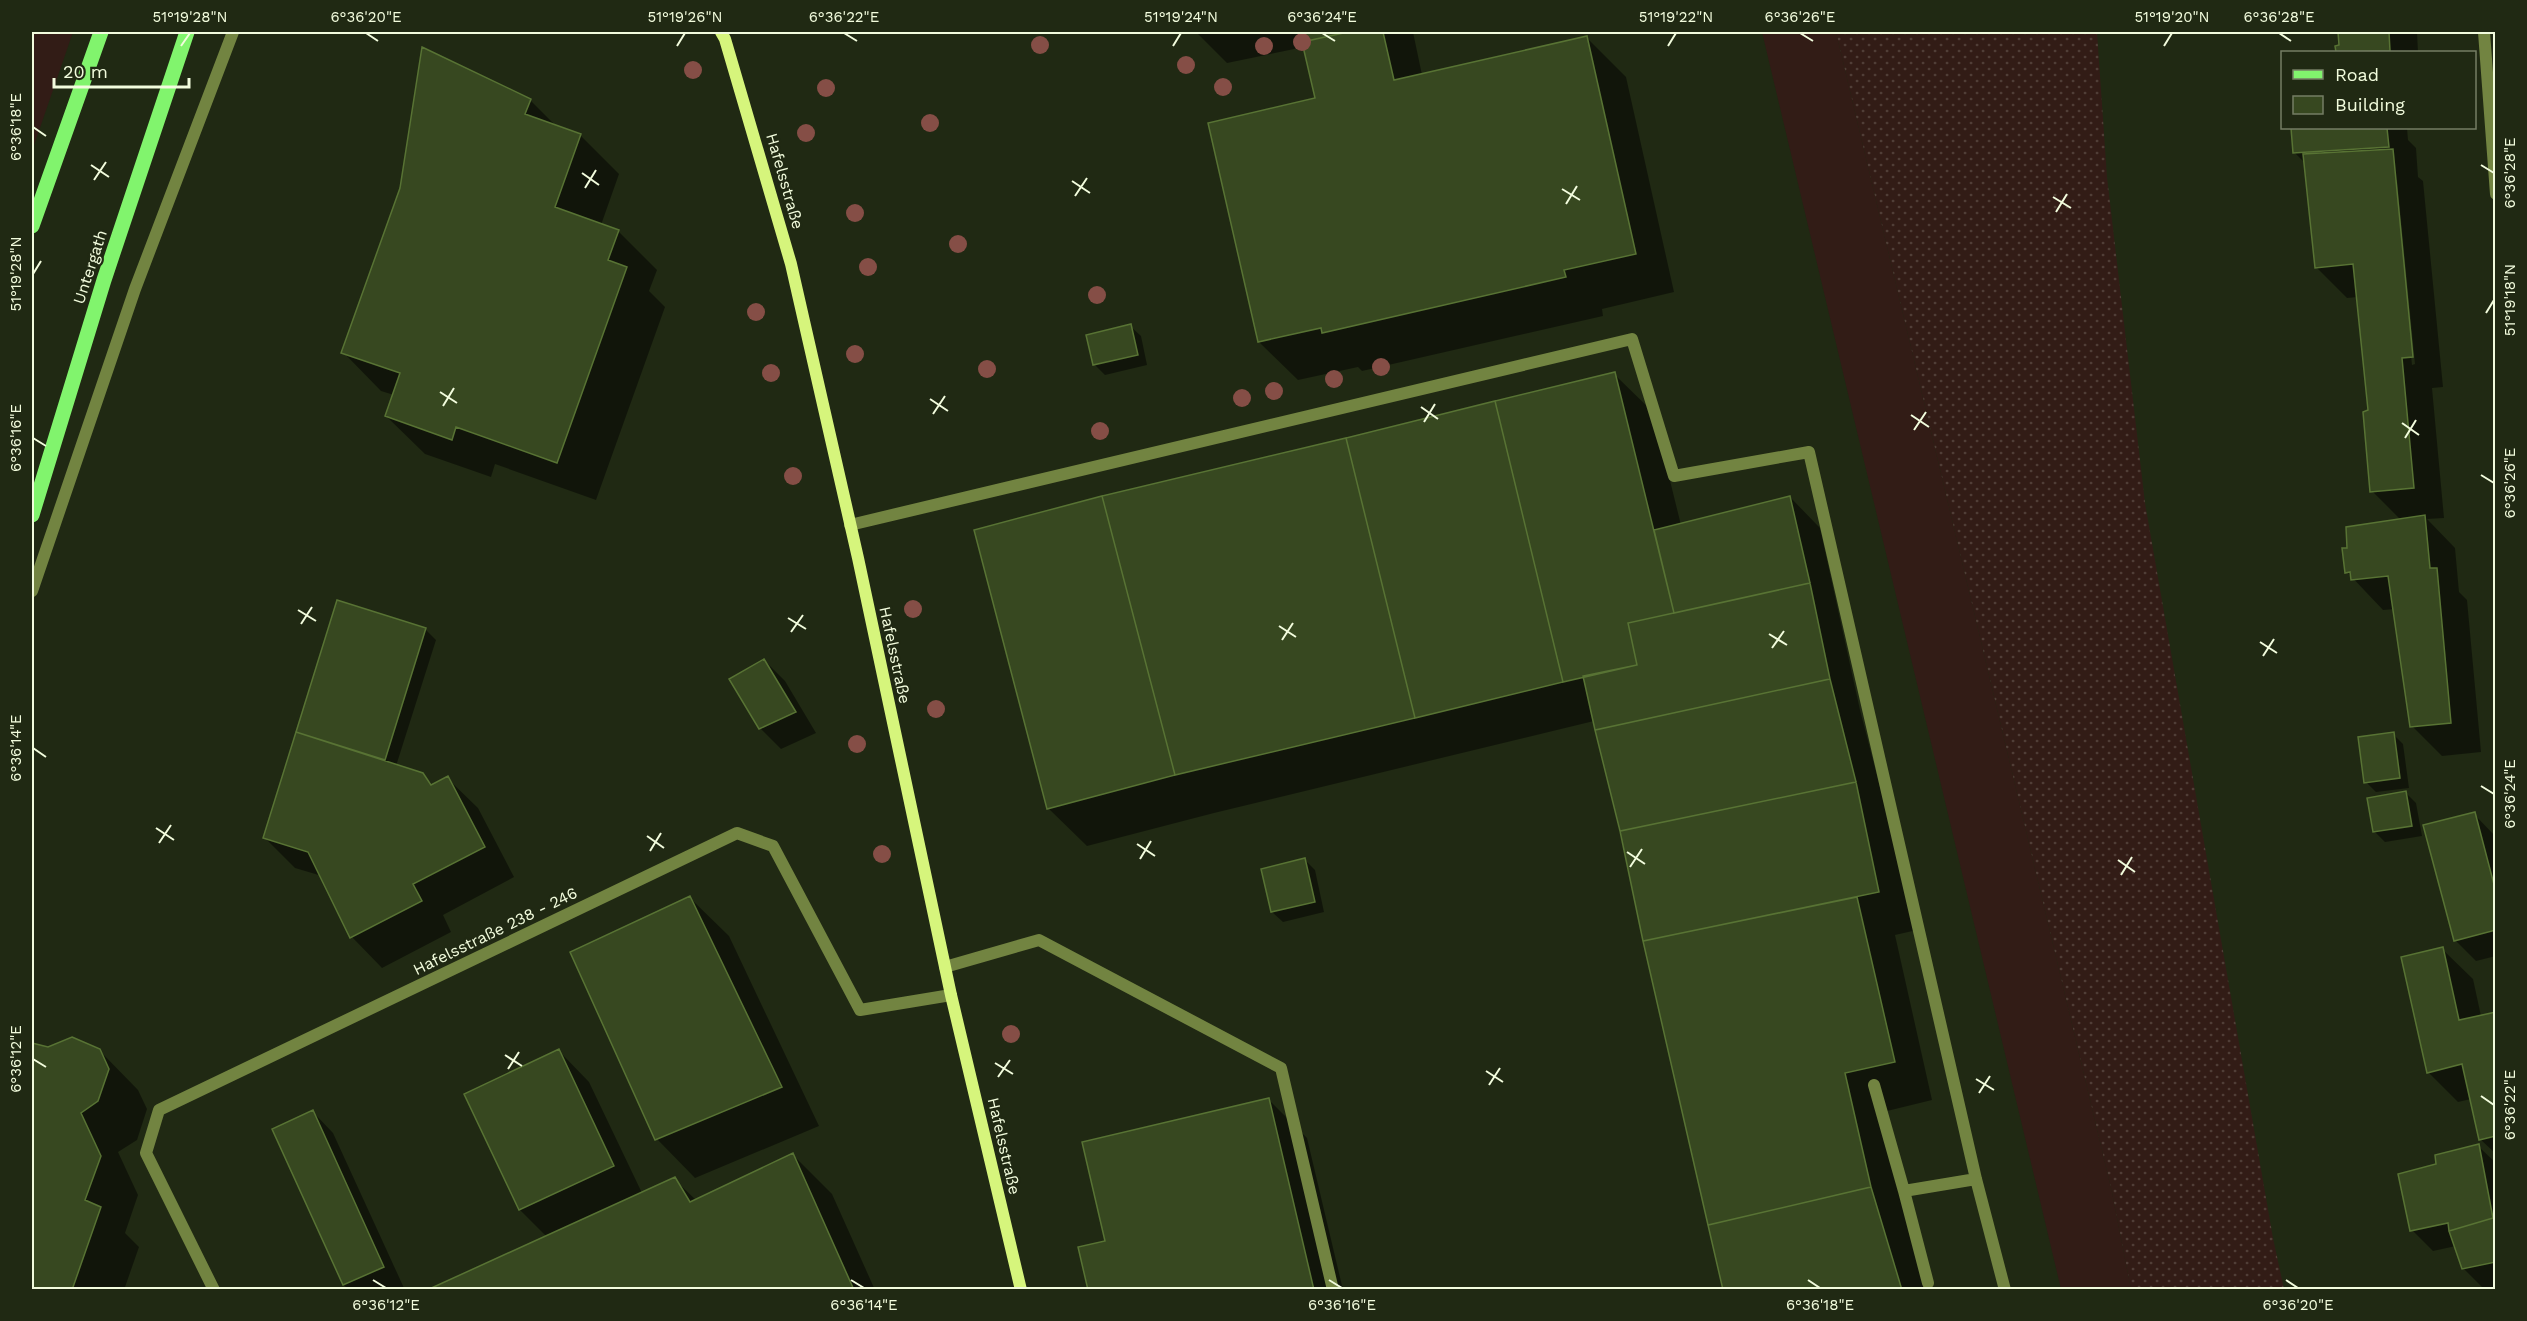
<svg xmlns="http://www.w3.org/2000/svg" width="2527" height="1321" font-family="'Work Sans',sans-serif">
<style>
.grass{fill:#321c16}
.garden{fill:url(#garden-dots)}
.shadow{fill:#0007;fill-rule:evenodd}
.building{fill:#374820;stroke:#587334;stroke-width:1.5}
.lines{fill:none;stroke-linecap:round;stroke-linejoin:round}
.lane{stroke:#728441;stroke-width:12}
.street{stroke:#728441;stroke-width:12}
.secondary{stroke:#d6f57c;stroke-width:12}
.primary{stroke:#81f46d;stroke-width:15}
.tree{fill:#854e46}
.ticks{fill:none;stroke:#f2fcdd;stroke-width:2}
.labels{text-anchor:middle;dominant-baseline:central;stroke-width:4.5;stroke-linejoin:round;paint-order:stroke}
.street-label{font-size:16px;fill:#f2fcdd;stroke:#202913}
.neatline{fill:none;stroke:#f2fcdd;stroke-width:2}
.ticks-label{font-size:15px;text-anchor:middle;fill:#f2fcdd}
</style>
<defs>
<pattern id="garden-dots" width="8" height="8" patternUnits="userSpaceOnUse" patternTransform="scale(1.5)"><rect width="8" height="8" fill="#321c16"/><path d="M2 2h.1M6 6h.1" fill="none" stroke="#503e37" stroke-width="1.8" stroke-linecap="round"/></pattern>
</defs>
<rect width="100%" height="100%" fill="#202913"/>
<path class="grass" d="M 32,32 L 73,32 L 32,151 Z
M 1762,32 L 1836,32 L 2112,1192 L 2131,1289 L 2061,1289 Z"/>
<path class="garden" d="M 1836,32 L 2097,32 L 2107,177 L 2145,503 L 2273,1238 L 2284,1289 L 2131,1289 L 2112,1192 Z"/>
<path class="shadow" d="M 1196,32 L 1413,32 L 1422,75 L 1587,38 L 1626,77 L 1674,292 L 1602,309 L 1603,316 L 1362,371 L 1358,367 L 1298,380 L 1259,342 L 1316,99 L 1304,47 L 1227,63 Z
M 2340,32 L 2417,32 L 2418,52 L 2337,52 L 2337,47 L 2341,47 Z
M 530,100 L 557,127 L 580,135 L 619,174 L 601,225 L 618,231 L 657,270 L 649,291 L 665,307 L 596,500 L 495,464 L 491,477 L 425,454 L 386,416 L 394,395 L 381,391 L 343,352 Z
M 2293,128 L 2407,128 L 2408,140 L 2416,148 L 2418,177 L 2423,181 L 2443,387 L 2432,388 L 2444,518 L 2427,519 L 2455,548 L 2459,592 L 2467,600 L 2481,752 L 2442,756 L 2412,726 L 2395,609 L 2383,610 L 2347,572 L 2401,520 L 2372,491 L 2369,412 L 2358,297 L 2347,298 L 2316,267 L 2306,164 L 2294,152 ZM 2394,180 L 2397,180 L 2415,364 L 2412,365 Z
M 1130,326 L 1141,336 L 1147,365 L 1105,375 L 1094,364 Z
M 1614,374 L 1653,412 L 1681,525 L 1790,497 L 1820,528 L 1860,710 L 1917,930 L 1895,935 L 1932,1100 L 1883,1112 L 1909,1227 L 1928,1290 L 1725,1290 L 1594,721 L 1214,813 L 1087,846 L 1048,808 Z
M 338,602 L 425,629 L 436,640 L 396,766 L 422,774 L 433,785 L 447,778 L 478,808 L 514,877 L 443,915 L 451,932 L 382,968 L 352,937 L 322,876 L 295,868 L 265,838 Z
M 764,660 L 785,681 L 816,733 L 781,749 L 760,728 Z
M 2393,734 L 2403,744 L 2409,788 L 2376,792 L 2366,782 Z
M 2406,793 L 2416,803 L 2422,836 L 2385,842 L 2374,831 Z
M 2474,814 L 2496,837 L 2496,956 L 2476,961 L 2455,940 Z
M 1305,860 L 1315,870 L 1324,912 L 1283,922 L 1272,912 Z
M 690,898 L 729,936 L 819,1126 L 695,1178 L 657,1139 L 572,953 Z
M 2442,949 L 2473,979 L 2481,1016 L 2496,1013 L 2496,1154 L 2480,1139 L 2471,1099 L 2458,1102 L 2428,1072 Z
M 32,1045 L 48,1049 L 99,1050 L 138,1090 L 147,1109 L 137,1140 L 118,1152 L 138,1195 L 125,1233 L 139,1247 L 124,1290 L 32,1290 Z
M 559,1051 L 589,1082 L 642,1193 L 674,1179 L 697,1201 L 793,1155 L 832,1194 L 875,1290 L 431,1290 L 547,1237 L 520,1210 L 466,1095 Z
M 1269,1100 L 1307,1138 L 1343,1290 L 1090,1290 L 1107,1242 Z
M 313,1112 L 333,1133 L 404,1288 L 349,1290 L 344,1285 Z
M 2478,1146 L 2496,1163 L 2496,1290 L 2485,1290 L 2463,1268 L 2456,1246 L 2433,1251 L 2412,1230 L 2438,1166 Z"/>
<path class="building" d="M 1299,32 L 1348,32 L 1302,42 Z
M 1348,32 L 1383,32 L 1394,80 L 1587,36 L 1636,254 L 1564,270 L 1566,277 L 1322,333 L 1321,328 L 1258,342 L 1208,123 L 1315,98 L 1302,42 Z
M 2338,32 L 2389,32 L 2390,51 L 2336,52 L 2335,46 L 2339,45 Z
M 422,47 L 531,99 L 525,114 L 581,134 L 555,207 L 619,230 L 608,260 L 627,267 L 557,463 L 456,427 L 452,440 L 385,416 L 400,373 L 341,353 L 400,188 Z
M 2291,128 L 2387,128 L 2389,147 L 2293,153 Z
M 2393,149 L 2413,357 L 2402,358 L 2414,488 L 2370,492 L 2363,412 L 2368,410 L 2353,264 L 2315,268 L 2303,154 Z
M 1131,324 L 1138,355 L 1093,365 L 1086,335 Z
M 1615,372 L 1674,613 L 1628,623 L 1637,665 L 1563,682 L 1495,401 Z
M 1495,401 L 1563,682 L 1415,718 L 1346,438 Z
M 1346,438 L 1415,718 L 1175,775 L 1102,496 Z
M 1102,496 L 1175,775 L 1047,809 L 974,530 Z
M 1790,496 L 1810,583 L 1674,613 L 1654,530 Z
M 2425,515 L 2430,568 L 2437,568 L 2451,723 L 2410,727 L 2388,576 L 2351,580 L 2350,572 L 2345,573 L 2342,548 L 2347,548 L 2346,527 Z
M 1810,583 L 1830,679 L 1595,730 L 1583,676 L 1637,665 L 1628,623 Z
M 337,600 L 426,628 L 385,760 L 296,732 Z
M 764,659 L 796,712 L 759,729 L 729,679 Z
M 1830,679 L 1856,782 L 1620,831 L 1595,730 Z
M 296,732 L 423,773 L 431,785 L 448,776 L 485,847 L 413,884 L 422,901 L 350,938 L 308,852 L 263,838 Z
M 2394,732 L 2400,778 L 2364,783 L 2358,737 Z
M 1856,782 L 1879,892 L 1643,941 L 1620,831 Z
M 2406,791 L 2412,826 L 2373,832 L 2367,798 Z
M 2475,812 L 2496,892 L 2496,930 L 2454,941 L 2423,825 Z
M 1305,858 L 1315,902 L 1271,912 L 1261,869 Z
M 690,896 L 782,1087 L 655,1140 L 570,952 Z
M 1857,897 L 1895,1062 L 1845,1073 L 1871,1187 L 1708,1225 L 1643,941 Z
M 2443,947 L 2459,1020 L 2496,1012 L 2496,1136 L 2479,1140 L 2462,1064 L 2427,1073 L 2401,957 Z
M 72,1037 L 100,1049 L 109,1069 L 98,1101 L 81,1113 L 101,1156 L 85,1200 L 101,1207 L 72,1290 L 32,1290 L 32,1043 L 48,1047 Z
M 559,1049 L 614,1166 L 519,1210 L 464,1094 Z
M 1269,1098 L 1314,1290 L 1088,1290 L 1078,1247 L 1105,1241 L 1082,1142 Z
M 313,1110 L 384,1267 L 343,1285 L 272,1129 Z
M 2479,1144 L 2493,1218 L 2449,1231 L 2448,1223 L 2410,1231 L 2398,1174 L 2436,1164 L 2435,1155 Z
M 793,1153 L 854,1290 L 427,1290 L 675,1177 L 690,1202 Z
M 1871,1187 L 1902,1290 L 1723,1290 L 1708,1225 Z
M 2493,1218 L 2496,1218 L 2496,1262 L 2462,1269 L 2449,1231 Z"/>
<g class="lines">
<path class="lane" d="M 850,525 L 1632,339 L 1674,476 L 1809,452 L 1976,1179 L 2005,1290
M 32,591 L 135,289 L 233,32
M 945,967 L 1039,940 L 1281,1068 L 1333,1290
M 1874,1085 L 1904,1191 L 1976,1179
M 1904,1191 L 1928,1283
M 214,1290 L 146,1153 L 159,1110 L 737,833 L 773,846 L 860,1010 L 951,995"/>
<path class="street" d="M 2484,32 L 2496,194"/>
<path class="secondary" d="M 721,32 L 725,39 L 791,264 L 858,558 L 951,995 L 1021,1290"/>
<path class="primary" d="M 32,226 L 101,32
M 32,515 L 104,280 L 187,32"/>
</g>
<g class="tree">
<circle cx="1302" cy="42" r="9"/>
<circle cx="1040" cy="45" r="9"/>
<circle cx="1264" cy="46" r="9"/>
<circle cx="1186" cy="65" r="9"/>
<circle cx="693" cy="70" r="9"/>
<circle cx="1223" cy="87" r="9"/>
<circle cx="826" cy="88" r="9"/>
<circle cx="930" cy="123" r="9"/>
<circle cx="806" cy="133" r="9"/>
<circle cx="855" cy="213" r="9"/>
<circle cx="958" cy="244" r="9"/>
<circle cx="868" cy="267" r="9"/>
<circle cx="1097" cy="295" r="9"/>
<circle cx="756" cy="312" r="9"/>
<circle cx="855" cy="354" r="9"/>
<circle cx="1381" cy="367" r="9"/>
<circle cx="987" cy="369" r="9"/>
<circle cx="771" cy="373" r="9"/>
<circle cx="1334" cy="379" r="9"/>
<circle cx="1274" cy="391" r="9"/>
<circle cx="1242" cy="398" r="9"/>
<circle cx="1100" cy="431" r="9"/>
<circle cx="793" cy="476" r="9"/>
<circle cx="913" cy="609" r="9"/>
<circle cx="936" cy="709" r="9"/>
<circle cx="857" cy="744" r="9"/>
<circle cx="882" cy="854" r="9"/>
<circle cx="1011" cy="1034" r="9"/>
</g>
<path class="ticks" d="M 366,33 L 378,41M 844,33 L 857,41M 1322,33 L 1335,41M 1800,33 L 1813,41M 2279,33 L 2291,41M 181,46 L 190,33M 677,46 L 685,33M 1173,46 L 1181,33M 1668,46 L 1676,33M 2164,46 L 2172,33M 33,127 L 46,136M 91,165 L 109,177M 2481,165 L 2494,173M 582,173 L 599,185M 94,180 L 106,162M 1072,181 L 1090,193M 585,188 L 596,170M 1562,189 L 1580,200M 1075,196 L 1087,178M 2053,197 L 2071,208M 1566,204 L 1577,186M 2056,212 L 2067,194M 33,274 L 41,261M 2486,313 L 2494,300M 440,392 L 457,403M 930,399 L 948,411M 443,406 L 454,388M 1421,407 L 1438,419M 933,414 L 945,396M 1911,415 L 1929,427M 1424,422 L 1435,404M 2402,423 L 2419,435M 1914,430 L 1926,412M 33,438 L 46,446M 2405,438 L 2416,420M 2481,475 L 2494,483M 298,610 L 316,621M 788,618 L 806,629M 301,624 L 312,607M 1279,626 L 1296,637M 791,632 L 803,615M 1769,634 L 1787,645M 1282,640 L 1293,623M 2260,642 L 2277,653M 1772,648 L 1784,631M 2263,656 L 2274,639M 33,748 L 46,757M 2481,786 L 2494,794M 156,828 L 174,840M 647,836 L 664,848M 159,843 L 171,825M 1137,844 L 1155,856M 650,851 L 661,833M 1627,852 L 1645,864M 1140,859 L 1151,841M 2118,860 L 2135,872M 1630,867 L 1642,849M 2121,875 L 2132,857M 505,1055 L 522,1066M 33,1059 L 46,1067M 995,1063 L 1013,1074M 508,1069 L 519,1052M 1486,1071 L 1503,1082M 998,1077 L 1010,1060M 1976,1079 L 1994,1090M 1489,1085 L 1500,1068M 1979,1093 L 1990,1076M 2481,1096 L 2494,1105M 373,1280 L 386,1288M 851,1280 L 864,1288M 1329,1280 L 1342,1288M 1808,1280 L 1820,1288M 2286,1280 L 2298,1288"/>
<g class="labels">
<g class="street-label">
<text transform="translate(785 181) rotate(74)">Hafelsstraße</text>
<text transform="translate(90 267) rotate(-72)">Untergath</text>
<text transform="translate(895 655) rotate(78)">Hafelsstraße</text>
<text transform="translate(495 931) rotate(-26)">Hafelsstraße 238 - 246</text>
<text transform="translate(1004 1146) rotate(77)">Hafelsstraße</text>
</g>
</g>
<rect width="2527" height="1321" fill="none" stroke="#202913" stroke-width="66"/>
<rect x="2281" y="51" width="195" height="78" fill="#202913" stroke="#747d64" stroke-width="1.5"/>
<rect x="2293" y="70" width="30" height="9" fill="#81f46d" stroke="#747d64" stroke-width="1.5"/>
<text x="2335" y="81" font-size="18" fill="#f2fcdd">Road</text>
<rect x="2293" y="96" width="30" height="18" fill="#374820" stroke="#747d64" stroke-width="1.5"/>
<text x="2335" y="111" font-size="18" fill="#f2fcdd">Building</text>
<path d="M54 78v9h135v-9" fill="none" stroke="#f2fcdd" stroke-width="3"/>
<text x="63" y="78" font-size="18" fill="#f2fcdd" stroke="#202913" stroke-width="4.5" paint-order="stroke">20 m</text>
<rect x="33" y="33" width="2461" height="1255" class="neatline"/>
<g class="ticks-label">
<text x="190" y="22">51°19'28"N</text>
<text x="366" y="22">6°36'20"E</text>
<text x="685" y="22">51°19'26"N</text>
<text x="844" y="22">6°36'22"E</text>
<text x="1181" y="22">51°19'24"N</text>
<text x="1322" y="22">6°36'24"E</text>
<text x="1676" y="22">51°19'22"N</text>
<text x="1800" y="22">6°36'26"E</text>
<text x="2172" y="22">51°19'20"N</text>
<text x="2279" y="22">6°36'28"E</text>
<text transform="translate(16 127) rotate(-90)" y="5">6°36'18"E</text>
<text transform="translate(2510 173) rotate(-90)" y="5">6°36'28"E</text>
<text transform="translate(16 274) rotate(-90)" y="5">51°19'28"N</text>
<text transform="translate(2510 300) rotate(-90)" y="5">51°19'18"N</text>
<text transform="translate(16 438) rotate(-90)" y="5">6°36'16"E</text>
<text transform="translate(2510 483) rotate(-90)" y="5">6°36'26"E</text>
<text transform="translate(16 748) rotate(-90)" y="5">6°36'14"E</text>
<text transform="translate(2510 794) rotate(-90)" y="5">6°36'24"E</text>
<text transform="translate(16 1059) rotate(-90)" y="5">6°36'12"E</text>
<text transform="translate(2510 1105) rotate(-90)" y="5">6°36'22"E</text>
<text x="386" y="1310">6°36'12"E</text>
<text x="864" y="1310">6°36'14"E</text>
<text x="1342" y="1310">6°36'16"E</text>
<text x="1820" y="1310">6°36'18"E</text>
<text x="2298" y="1310">6°36'20"E</text>
</g>
</svg>
